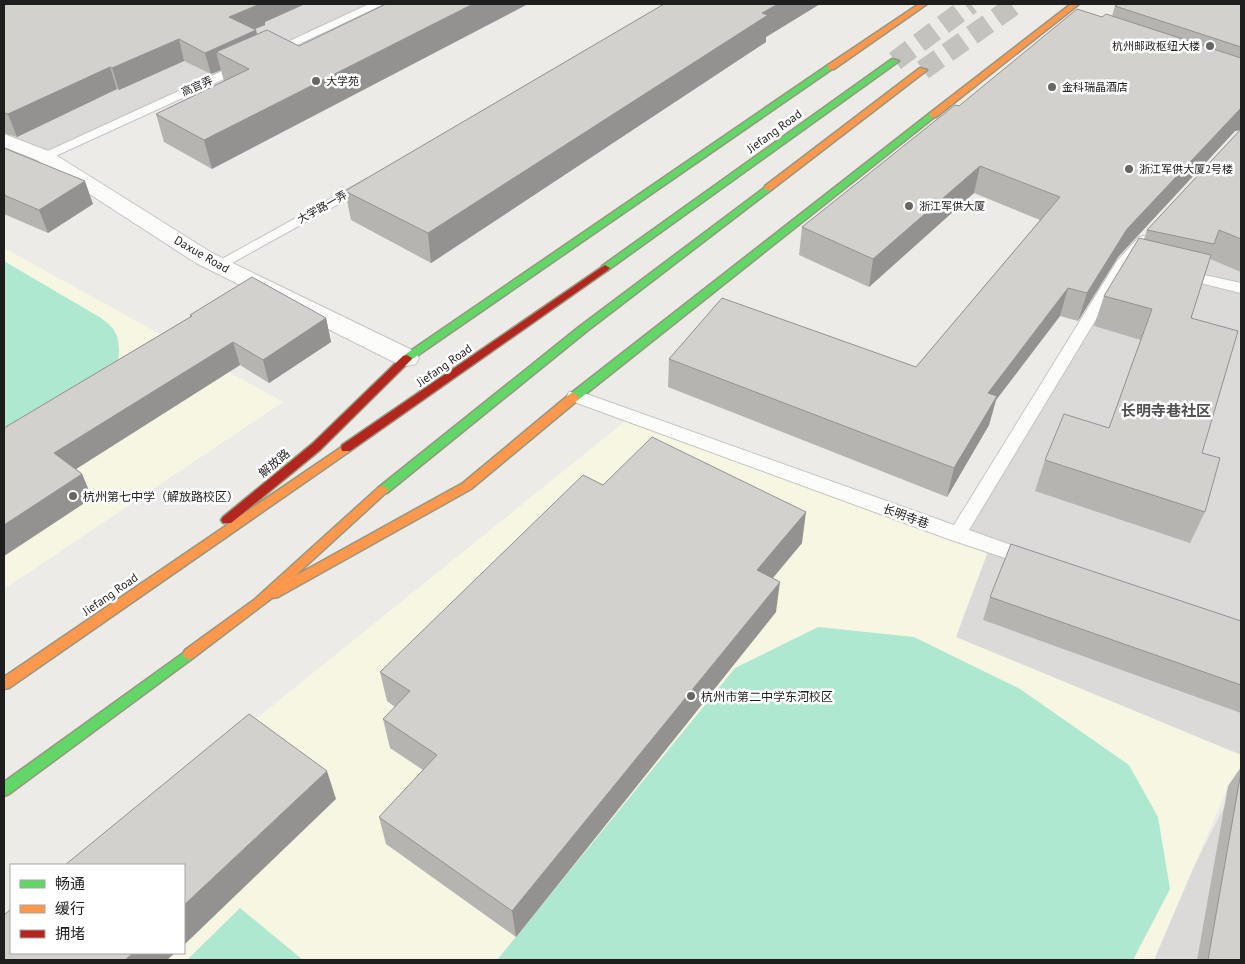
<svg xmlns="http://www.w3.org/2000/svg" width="1245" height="964" font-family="'PT Sans','Noto Sans SC',sans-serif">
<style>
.residential{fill:#dcdad8}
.education{fill:#f6f6e2}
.pitch{fill:#afe8d1}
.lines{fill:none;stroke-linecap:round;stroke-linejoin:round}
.primary-tunnel{stroke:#c4c2bf;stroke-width:20;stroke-dasharray:20 10;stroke-linecap:butt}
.lane-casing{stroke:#c5c4c3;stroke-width:2}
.street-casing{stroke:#c5c4c3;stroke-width:2}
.fast-casing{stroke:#95977e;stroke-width:3}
.slow-casing{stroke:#95977e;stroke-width:3}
.jam-casing{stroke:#95977e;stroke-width:3}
.lane{fill:#fcfcfb;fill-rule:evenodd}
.street{fill:#fcfcfb;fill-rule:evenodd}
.fast{fill:#63d668;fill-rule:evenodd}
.slow{fill:#ff974d;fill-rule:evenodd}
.jam{fill:#b3261e;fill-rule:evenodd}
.wall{fill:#b5b4b1}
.shaded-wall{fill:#949290}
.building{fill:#d3d1ce;stroke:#949290}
.poi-dot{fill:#666664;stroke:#fff;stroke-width:2}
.labels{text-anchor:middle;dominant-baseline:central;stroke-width:5;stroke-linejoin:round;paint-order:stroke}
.far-poi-label{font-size:11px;fill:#1e1e1e;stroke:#fff;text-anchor:start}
.far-street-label{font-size:11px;fill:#1e1e1e;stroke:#fff}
.street-label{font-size:12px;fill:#1e1e1e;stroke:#fff}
.poi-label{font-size:12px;fill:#1e1e1e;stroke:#fff;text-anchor:start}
.quarter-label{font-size:15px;font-weight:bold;fill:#515151;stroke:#fff}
</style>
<rect width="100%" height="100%" fill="#edebe7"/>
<path class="residential" d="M 4,4 L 378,4 L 44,156 L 4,140 Z
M 1241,135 L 1241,755 L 955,637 L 990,546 L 957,535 L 1124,261 Z
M 1241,773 L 1241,960 L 1147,960 Z"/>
<path class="education" d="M 4,248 L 283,402 L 4,589 Z
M 629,418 L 990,546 L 956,637 L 1241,755 L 1241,768 L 1228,787 L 1154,960 L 4,960 L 11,953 L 184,953 L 184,865 L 75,865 Z"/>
<path class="pitch" d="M 4,261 L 101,318 C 121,332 120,343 118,365 L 25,426 L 4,426 Z
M 818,627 L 914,637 L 1020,689 L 1129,765 L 1158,817 L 1170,889 L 1133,960 L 497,960 L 735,668 Z
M 240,908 L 303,960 L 187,960 Z"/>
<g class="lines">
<path class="primary-tunnel" d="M 895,61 L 971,4
M 923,70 L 1016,4"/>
<g class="lane-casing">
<path id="lane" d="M 369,4 L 384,4 L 276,55 L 272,56 L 266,52 Z
M 244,61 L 250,65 L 248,68 L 49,159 L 39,159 L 37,156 Z
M 366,179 L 373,183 L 371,186 L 223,268 L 218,269 L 211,265 Z
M 1144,236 L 1151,240 L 1130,263 L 969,530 L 1036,554 L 1038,559 L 1036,564 L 1029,566 L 951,540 L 569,400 L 567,396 L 569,392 L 581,392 L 954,525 L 1117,261 L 1139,237 Z
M 1181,270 L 1241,283 L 1241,293 L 1176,277 L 1174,274 Z"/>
</g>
<g class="street-casing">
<path id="street" d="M 4,134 L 51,152 L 212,253 L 416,352 L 419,358 L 416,364 L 407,366 L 398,364 L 196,263 L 37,160 L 4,147 Z"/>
</g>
<g class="fast-casing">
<path id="fast" d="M 892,59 L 899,61 L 608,270 L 602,270 L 602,266 Z
M 828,65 L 835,67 L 411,360 L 403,360 L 402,358 L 403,356 Z
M 930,113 L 937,115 L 578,400 L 570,400 L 569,397 L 570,394 Z
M 768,185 L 771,186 L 771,190 L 587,331 L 387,493 L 379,493 L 377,490 L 379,487 L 579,327 Z
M 189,649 L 193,650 L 195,654 L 193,658 L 9,794 L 4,796 L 4,782 Z"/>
</g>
<g class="slow-casing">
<path id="slow" d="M 919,4 L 927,4 L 834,69 L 828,69 L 828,65 Z
M 1071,4 L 1079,4 L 936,117 L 930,117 L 930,113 Z
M 920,68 L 927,70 L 771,190 L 765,190 L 765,186 Z
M 574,393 L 579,397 L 578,400 L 471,489 L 278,597 L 272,598 L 193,658 L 189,659 L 185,658 L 183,654 L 185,650 L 254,600 L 379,487 L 383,486 L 389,490 L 295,576 L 463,483 L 570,394 Z
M 346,444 L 351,448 L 350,451 L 9,688 L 4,689 L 4,677 Z"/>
</g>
<g class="jam-casing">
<path id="jam" d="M 605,265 L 610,268 L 608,270 L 350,451 L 342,451 L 341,448 L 342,445 Z
M 407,355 L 412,358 L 411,360 L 320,450 L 231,523 L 223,523 L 221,520 L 223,517 L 312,444 L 403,356 Z"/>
</g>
<use href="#lane" class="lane"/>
<use href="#street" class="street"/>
<use href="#fast" class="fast"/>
<use href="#slow" class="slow"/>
<use href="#jam" class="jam"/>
</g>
<path class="wall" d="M 4,4 L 305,4 L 265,22 L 265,25 L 254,29 L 256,30 L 257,34 L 267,30 L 212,169 L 164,142 L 156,114 L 224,81 L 221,70 L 211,74 L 184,61 L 119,90 L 117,89 L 17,137 L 4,133 Z
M 664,4 L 820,4 L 766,37 L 766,42 L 431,263 L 351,220 L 345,191 Z
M 1241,4 L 1241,272 L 1210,259 L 1191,318 L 1202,453 L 1205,512 L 1190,543 L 1035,491 L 1045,460 L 1109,428 L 1141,340 L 1094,326 L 1104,296 L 1144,239 L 1147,230 L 1240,130 L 1235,131 L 1118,257 L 1078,321 L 1060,316 L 996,400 L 989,425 L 947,497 L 668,387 L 669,359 L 916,367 L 1040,220 L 974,193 L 869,287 L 799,255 L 802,227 L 959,106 L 1102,17 L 1112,16 L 1115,6 Z
M 4,148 L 93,204 L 48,233 L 4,214 Z
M 190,315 L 326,318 L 331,342 L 269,383 L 240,365 L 76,469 L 82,474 L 92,498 L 4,556 L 4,428 L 190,317 Z
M 603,485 L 802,543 L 772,578 L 776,612 L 516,937 L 386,844 L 379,817 L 423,770 L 390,748 L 383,719 L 395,707 L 387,701 L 380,672 Z
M 990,597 L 1241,621 L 1241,713 L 983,620 Z
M 1241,767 L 1241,960 L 1197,960 L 1228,786 Z"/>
<path class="shaded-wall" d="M 258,4 L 305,4 L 265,22 L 265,25 L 234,38 L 229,17 Z
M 473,4 L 528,4 L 212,169 L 204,140 Z
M 778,4 L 820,4 L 766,37 L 766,42 L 431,263 L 428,233 L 762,13 Z
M 256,30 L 260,52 L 216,52 L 221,70 L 211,74 L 205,53 Z
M 179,39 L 184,61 L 119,90 L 112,68 Z
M 110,67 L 117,89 L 17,137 L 8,114 Z
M 1241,108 L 1241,130 L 1235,131 L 1118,257 L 1078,321 L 1087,293 L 1127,229 Z
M 980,166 L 974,193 L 869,287 L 873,259 Z
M 85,181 L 93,204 L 48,233 L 39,210 Z
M 1068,288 L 1060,316 L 996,400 L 989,425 L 947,497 L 954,468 L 988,393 Z
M 326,318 L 331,342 L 269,383 L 263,360 Z
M 233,342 L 240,365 L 65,476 L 54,453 Z
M 82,474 L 92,498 L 4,556 L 4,525 Z
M 806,512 L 802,543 L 754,601 L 757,570 Z
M 780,582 L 776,612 L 516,937 L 512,911 Z
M 327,771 L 336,799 L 184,945 L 184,905 Z
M 133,953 L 175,953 L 167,960 L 125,960 Z"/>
<path class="building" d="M 4,4 L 260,4 L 229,17 L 256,30 L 205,53 L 179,39 L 112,68 L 110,67 L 8,114 L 4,113 Z
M 386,4 L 473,4 L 204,140 L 156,114 L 249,69 L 216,52 L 267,30 L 299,46 Z
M 664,4 L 778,4 L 762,13 L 768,15 L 428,233 L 345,191 Z
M 1118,4 L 1241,4 L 1241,47 L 1115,6 Z
M 1077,9 L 1102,17 L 1106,14 L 1241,58 L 1241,108 L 1127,229 L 1087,293 L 1068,288 L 988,393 L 997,396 L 954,468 L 669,359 L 722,298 L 916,367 L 1060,197 L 980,166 L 873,259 L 802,227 L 955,105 L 959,106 Z
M 1241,129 L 1241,239 L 1219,230 L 1214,244 L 1147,230 Z
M 4,148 L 85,181 L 39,210 L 4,195 Z
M 1139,238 L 1211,255 L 1191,318 L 1238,331 L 1202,453 L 1220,458 L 1205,512 L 1045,460 L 1064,414 L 1109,428 L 1152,309 L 1104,296 Z
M 252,277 L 326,318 L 263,360 L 233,342 L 54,453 L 82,474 L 4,525 L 4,428 L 192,316 L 190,315 Z
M 652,437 L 806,512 L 757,570 L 780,582 L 512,911 L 379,817 L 437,755 L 383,719 L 410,691 L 380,672 L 583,475 L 603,485 Z
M 1011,544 L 1241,621 L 1241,685 L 990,597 Z
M 249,714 L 327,771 L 184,905 L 184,865 L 65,865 Z
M 1241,772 L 1241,960 L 1208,960 Z
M 11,909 L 11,953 L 133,953 L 125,960 L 4,960 L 4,915 Z"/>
<g class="poi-dot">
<circle cx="1210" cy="46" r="5"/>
<circle cx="316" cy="81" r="5"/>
<circle cx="1052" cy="87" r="5"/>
<circle cx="1129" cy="169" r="5"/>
<circle cx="909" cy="206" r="5"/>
<circle cx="73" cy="496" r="5"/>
<circle cx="691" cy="696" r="5"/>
</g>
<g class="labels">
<g class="far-poi-label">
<text x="1200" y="46" text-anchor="end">杭州邮政枢纽大楼</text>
<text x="326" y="81">大学苑</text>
<text x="1062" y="87">金科瑞晶酒店</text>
<text x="1139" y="169">浙江军供大厦2号楼</text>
<text x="919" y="206">浙江军供大厦</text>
</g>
<g class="far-street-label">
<text transform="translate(197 86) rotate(-24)">高官弄</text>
<text transform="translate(322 207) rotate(-29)">大学路一弄</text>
</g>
<g class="street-label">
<text transform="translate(774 131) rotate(-36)">Jiefang Road</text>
<text transform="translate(202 254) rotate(30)">Daxue Road</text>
<text transform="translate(444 365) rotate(-35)">Jiefang Road</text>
<text transform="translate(274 463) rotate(-40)">解放路</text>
<text transform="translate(906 516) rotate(20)">长明寺巷</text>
<text transform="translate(110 594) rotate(-35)">Jiefang Road</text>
</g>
<g class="poi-label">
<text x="83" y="496">杭州第七中学（解放路校区）</text>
<text x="701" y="696">杭州市第二中学东河校区</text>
</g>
<g class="quarter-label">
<text x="1166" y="410">长明寺巷社区</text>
</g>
</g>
<rect width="1245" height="964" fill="none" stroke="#1e1e1e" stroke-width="10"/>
<rect x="10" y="864" width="175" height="90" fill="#ffffff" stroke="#a5a5a5"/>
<rect x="20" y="880" width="25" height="8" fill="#63d668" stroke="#a5a5a5"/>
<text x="55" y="889" font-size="15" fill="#1e1e1e">畅通</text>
<rect x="20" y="905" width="25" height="8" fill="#ff974d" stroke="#a5a5a5"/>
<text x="55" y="914" font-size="15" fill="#1e1e1e">缓行</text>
<rect x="20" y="930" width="25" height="8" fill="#b3261e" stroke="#a5a5a5"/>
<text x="55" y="939" font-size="15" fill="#1e1e1e">拥堵</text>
</svg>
